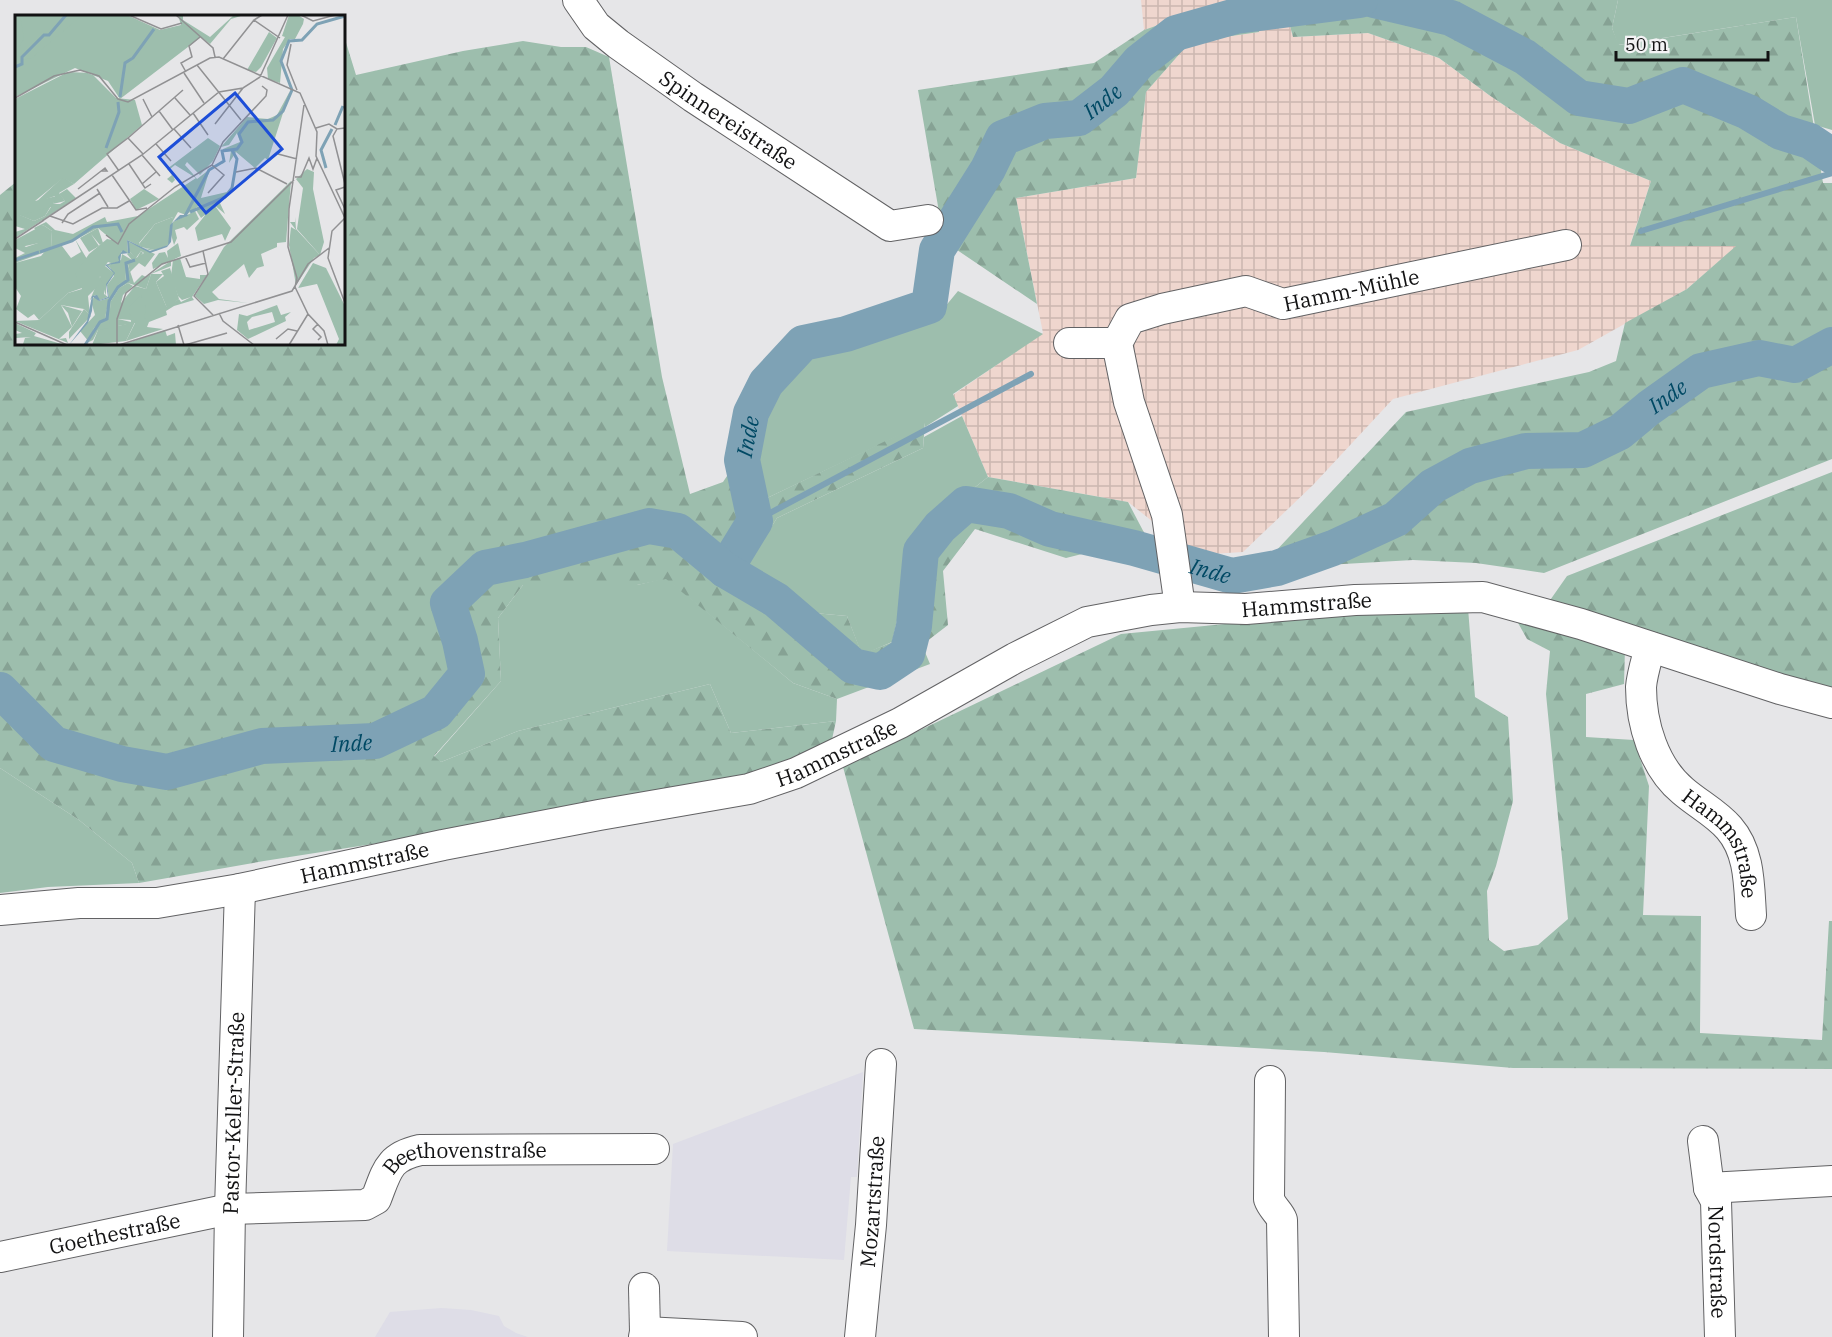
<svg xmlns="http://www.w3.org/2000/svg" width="1832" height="1337" font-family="'IBM Plex Serif',serif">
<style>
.industrial{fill:url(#industrial-grid)}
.built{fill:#dedde7}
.grass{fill:#9dbead}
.forest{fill:url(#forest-firs)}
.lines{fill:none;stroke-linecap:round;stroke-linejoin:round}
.stream{stroke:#7ea2b5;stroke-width:6}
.river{stroke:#7ea2b5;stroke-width:36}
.minor-casing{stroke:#626264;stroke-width:32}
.minor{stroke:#fff;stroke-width:30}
.labels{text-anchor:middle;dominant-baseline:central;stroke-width:6;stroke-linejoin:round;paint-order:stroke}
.street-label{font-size:21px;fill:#121213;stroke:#f3f3f5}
.water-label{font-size:22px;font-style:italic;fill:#004964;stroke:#f3f3f5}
.inset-river{fill:none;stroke:#7ea2b5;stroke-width:3}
.inset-road{fill:none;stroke:#919193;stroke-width:1.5}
.view{fill:#1d4ed8;fill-opacity:0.15;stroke:#1d4ed8;stroke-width:3}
.inset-edge{fill:none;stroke:#121213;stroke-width:3}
</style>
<defs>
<pattern id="industrial-grid" width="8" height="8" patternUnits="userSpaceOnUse" patternTransform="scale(1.5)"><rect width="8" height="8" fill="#efd6ce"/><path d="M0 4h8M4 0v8" fill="none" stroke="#ccb7b0"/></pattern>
<pattern id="forest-firs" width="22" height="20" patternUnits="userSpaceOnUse" patternTransform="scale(1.5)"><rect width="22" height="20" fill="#9dbead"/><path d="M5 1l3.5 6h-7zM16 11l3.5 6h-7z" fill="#86a294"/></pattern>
</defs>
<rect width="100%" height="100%" fill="#e6e6e8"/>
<path class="industrial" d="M 1141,0 L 1230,0 L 1144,30 Z
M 1259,0 L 1283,0 L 1293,37 L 1368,33 L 1439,58 L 1489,95 L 1560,143 L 1651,181 L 1630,245 L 1737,246 L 1687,289 L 1578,350 L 1393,399 L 1313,485 L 1243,552 L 1195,555 L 1128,502 L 988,477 L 953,395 L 1043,333 L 1016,198 L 1136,178 L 1146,92 L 1190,42 L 1259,32 Z"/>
<path class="built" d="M 863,1072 L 857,1177 L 851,1177 L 844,1260 L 667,1251 L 673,1144 Z
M 442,1308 L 471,1310 L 499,1316 L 504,1326 L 516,1333 L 528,1337 L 375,1337 L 390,1312 Z"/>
<path class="grass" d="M 1618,0 L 1832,0 L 1832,130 L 1815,125 L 1796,17 L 1618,45 L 1612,28 Z
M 958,291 L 1043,334 L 953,394 L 958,406 L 925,427 L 925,423 L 765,499 L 757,468 L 747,466 L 753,432 L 771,388 L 805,348 L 939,314 Z
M 962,416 L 988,477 L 936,518 L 908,573 L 892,642 L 862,655 L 847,616 L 814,613 L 764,579 L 744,570 L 777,518 L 923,448 L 924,437 Z
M 666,578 L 793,683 L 837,699 L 836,721 L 731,733 L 710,684 L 518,731 L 441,762 L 434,757 L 501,681 L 498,618 L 523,585 L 637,585 Z
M 0,768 L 79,820 L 132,863 L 139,883 L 48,887 L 0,893 Z"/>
<path class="forest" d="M 1230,0 L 1259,0 L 1259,32 L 1190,42 L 1146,92 L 1136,178 L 1016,198 L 1037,304 L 926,229 L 939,212 L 918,90 L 1094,63 L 1144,30 Z
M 1283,0 L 1618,0 L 1612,28 L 1619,45 L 1796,17 L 1823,183 L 1832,183 L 1832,459 L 1544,573 L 1476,563 L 1413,560 L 1259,569 L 1406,412 L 1589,372 L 1616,361 L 1625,323 L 1687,289 L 1736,246 L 1630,246 L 1651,181 L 1560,143 L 1489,95 L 1439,58 L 1368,33 L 1293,37 Z
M 344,36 L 356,75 L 463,51 L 523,41 L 561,47 L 586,47 L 609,57 L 662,377 L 690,494 L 723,482 L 735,464 L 757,468 L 765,499 L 925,422 L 923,448 L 777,518 L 745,569 L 764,579 L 814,613 L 847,616 L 862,654 L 893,642 L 908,573 L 936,518 L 988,477 L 1128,502 L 1161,565 L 1086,553 L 1066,558 L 975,529 L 943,571 L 948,625 L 922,645 L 930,664 L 837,699 L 793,683 L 666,579 L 637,585 L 523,585 L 498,618 L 501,681 L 434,756 L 441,762 L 518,731 L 710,684 L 731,733 L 836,721 L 831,744 L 749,780 L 661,799 L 264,861 L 139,883 L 132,863 L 79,820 L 0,768 L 0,195 L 16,182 L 16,344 L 344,344 Z
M 1832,472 L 1832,693 L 1546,606 L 1567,576 Z
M 1468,608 L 1475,697 L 1508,717 L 1513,801 L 1496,866 L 1487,891 L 1489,940 L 1504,951 L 1538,945 L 1568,919 L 1546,694 L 1550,651 L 1527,639 L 1512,612 L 1625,648 L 1624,684 L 1586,694 L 1586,737 L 1634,740 L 1649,786 L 1643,915 L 1701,916 L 1700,1033 L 1822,1040 L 1829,921 L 1832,921 L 1832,1069 L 1513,1068 L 1324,1052 L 914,1029 L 843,767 L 1121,634 L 1360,611 Z"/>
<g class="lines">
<path class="stream" d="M 1641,231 L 1832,173
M 755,521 L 1031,374"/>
<g class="river">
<path d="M 1374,0 L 1451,18 L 1525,57 L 1579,98 L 1629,106 L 1683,85 L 1748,112 L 1781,132 L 1810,141 L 1832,156"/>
<path id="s1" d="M 725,570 L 755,521 L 742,460 L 751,413 L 766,383 L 803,343 L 846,334 L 929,306 L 937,250 L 988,169 L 1003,138 L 1045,121 L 1079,118 L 1114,91 L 1139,62 L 1176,33 L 1236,16 L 1360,0"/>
<path id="s2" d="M 0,690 L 54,744 L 122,764 L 167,772 L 262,746 L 375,741 L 436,712 L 467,674 L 460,641 L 448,603 L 485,568 L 525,560 L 649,526 L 678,531 L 725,570 L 776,600 L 853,666 L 880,672 L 907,654 L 914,626 L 921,551 L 940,527 L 966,504 L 1009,511 L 1050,529 L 1134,548 L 1232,576 L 1277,568 L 1333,548 L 1396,519 L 1433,486 L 1470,466 L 1526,451 L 1583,450 L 1620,432 L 1649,408 L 1701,371 L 1759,358 L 1795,365 L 1832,345"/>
</g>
<g class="minor-casing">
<g id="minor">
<path id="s3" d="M 578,0 L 596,26 L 618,44 L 693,97 L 890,226 L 928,220"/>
<path d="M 1069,343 L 1117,343"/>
<path id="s4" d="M 1180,607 L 1167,515 L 1129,402 L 1117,343 L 1130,319 L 1162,309 L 1246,291 L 1283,304 L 1566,245"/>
<path id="s5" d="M 1650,647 C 1647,659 1642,674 1641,687 C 1641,724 1654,767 1683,791 C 1698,804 1716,813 1729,828 C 1750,852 1749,885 1751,915"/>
<path id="s6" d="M 0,910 L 79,903 L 157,903 L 240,889 L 443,845 L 599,815 L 749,789 L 796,773 L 900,723 L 1015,658 L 1087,622 L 1151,610 L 1180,607 L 1246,609 L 1355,600 L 1483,597 L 1581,624 L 1780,689 L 1832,703"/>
<path d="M 1270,1081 L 1269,1199 C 1272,1208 1279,1212 1282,1220 L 1284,1337"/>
<path id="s7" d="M 1703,1141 L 1709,1188 L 1716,1201 L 1720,1337"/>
<path d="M 1709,1188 L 1832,1181"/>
<path id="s8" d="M 0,1257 L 230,1209 L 365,1205 L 376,1199 C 387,1171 388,1157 420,1150 L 654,1149"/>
<path d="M 644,1288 L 645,1332"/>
<path id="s9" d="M 228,1337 L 230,1209 L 240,889"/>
<path d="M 644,1337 L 645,1332 L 742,1337"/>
<path id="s10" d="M 860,1337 L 871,1225 L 881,1064"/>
</g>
</g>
<use href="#minor" class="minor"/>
</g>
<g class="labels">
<g class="street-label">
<text stroke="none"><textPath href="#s3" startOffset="194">Spinnereistraße</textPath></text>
<text stroke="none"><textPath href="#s4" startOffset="528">Hamm-Mühle</textPath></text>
<text stroke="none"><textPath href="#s6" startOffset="1359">Hammstraße</textPath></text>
<text stroke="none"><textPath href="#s6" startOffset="855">Hammstraße</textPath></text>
<text stroke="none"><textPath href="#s5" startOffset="225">Hammstraße</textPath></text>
<text stroke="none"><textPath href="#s6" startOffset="369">Hammstraße</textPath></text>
<text stroke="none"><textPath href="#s9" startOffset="224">Pastor-Keller-Straße</textPath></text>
<text stroke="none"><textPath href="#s8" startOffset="496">Beethovenstraße</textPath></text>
<text stroke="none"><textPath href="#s10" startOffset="136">Mozartstraße</textPath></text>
<text stroke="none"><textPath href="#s8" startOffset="117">Goethestraße</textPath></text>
<text stroke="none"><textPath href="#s7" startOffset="123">Nordstraße</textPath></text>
</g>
<g class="water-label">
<text stroke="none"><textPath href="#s1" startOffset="682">Inde</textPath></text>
<text stroke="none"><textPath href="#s2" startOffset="2054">Inde</textPath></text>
<text stroke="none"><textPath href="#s1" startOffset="144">Inde</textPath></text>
<text stroke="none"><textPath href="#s2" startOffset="1550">Inde</textPath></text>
<text stroke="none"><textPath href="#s2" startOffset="381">Inde</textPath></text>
</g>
</g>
<g transform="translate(15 15)">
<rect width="330" height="330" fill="#e6e6e8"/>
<path d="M 48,162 L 59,169 L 44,178 L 50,186 L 38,189 L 40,181 L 20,188 ZM 276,166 L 271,227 L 262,228 L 262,232 L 246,239 L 249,251 L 242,253 L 234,263 L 229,249 L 197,277 L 204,284 L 233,288 L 203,285 L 189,289 L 180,281 L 209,232 ZM 198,188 L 216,213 L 210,226 L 207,219 L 183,226 L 180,213 L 191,199 L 186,203 L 181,195 L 187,192 L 192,196 ZM 36,191 L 30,201 L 19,206 L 4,200 L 9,195 ZM 180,196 L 184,204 L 172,215 L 169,212 L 160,215 L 162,223 L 159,230 L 155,216 L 158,207 ZM 158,202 L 153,230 L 140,235 L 126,232 L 124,229 L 140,209 ZM 280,202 L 281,214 L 305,240 L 299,243 L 281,270 L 274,230 L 276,212 L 281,215 L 275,207 L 280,207 ZM 28,210 L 37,216 L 36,232 L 47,231 L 56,243 L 66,237 L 60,224 L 72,244 L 65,254 L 67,273 L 53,278 L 24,305 L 19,299 L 13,303 L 1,294 L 6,281 L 0,272 L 0,248 L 26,241 L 32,234 L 24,228 L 6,232 L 0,225 ZM 83,213 L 88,228 L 85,230 L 76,219 L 84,231 L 74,237 L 65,223 ZM 114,227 L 140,239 L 130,252 L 124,248 L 115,257 L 113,249 L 129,238 L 126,236 L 121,243 L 114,236 ZM 163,228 L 166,241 L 138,254 L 137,248 L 144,238 L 150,237 L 153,243 L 152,236 ZM 107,239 L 117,245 L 110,252 L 111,266 L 105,268 L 94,284 L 90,303 L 79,313 L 74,327 L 65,316 L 80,300 L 76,286 L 80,281 L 84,286 L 94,283 L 92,270 L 99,261 L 94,250 L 106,245 ZM 298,248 L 311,253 L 330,291 L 329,330 L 321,330 L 324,324 L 302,269 L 283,273 ZM 136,259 L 148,259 L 141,267 L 152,293 L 129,306 L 103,304 L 103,311 L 120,307 L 111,326 L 77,330 L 83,315 L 93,310 L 96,286 L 104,273 L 113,268 L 118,271 L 108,280 L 106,288 L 120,271 L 131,274 ZM 85,261 L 90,271 L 89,279 L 93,282 L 85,285 L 80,280 L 75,285 ZM 46,290 L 67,296 L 57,312 L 53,298 ZM 262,290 L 266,300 L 276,297 L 270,302 L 271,306 L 233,324 L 222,315 L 224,299 L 232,301 ZM 257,297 L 260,307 L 234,315 L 232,307 L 237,302 Z" fill="#9dbead" fill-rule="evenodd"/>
<path d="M 0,0 L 112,0 L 145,15 L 166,10 L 163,0 L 168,0 L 168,5 L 195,22 L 219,0 L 229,0 L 216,4 L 195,29 L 186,22 L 105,84 L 93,66 L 60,53 L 0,82 ZM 254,17 L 262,23 L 246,52 L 241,57 L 232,55 ZM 53,57 L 76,58 L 101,83 L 120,85 L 127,110 L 59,169 L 48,163 L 20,186 L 42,181 L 38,189 L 45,189 L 50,186 L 44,179 L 52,174 L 61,183 L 0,223 L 0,217 L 10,214 L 0,211 L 0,84 ZM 36,192 L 30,201 L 19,206 L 5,200 ZM 275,76 L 253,145 L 250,143 L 240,153 L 221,137 L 214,148 L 216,136 L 208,137 L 209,148 L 199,151 L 208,146 L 208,134 L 225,127 L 222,118 L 214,130 L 206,132 L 232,102 L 253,104 L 262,100 ZM 193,123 L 205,131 L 198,146 L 185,160 L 172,147 L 170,150 L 178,159 L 182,164 L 195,154 L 186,183 L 212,177 L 205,188 L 210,199 L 198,189 L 192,196 L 185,190 L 171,200 L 163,197 L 154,213 L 154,227 L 153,230 L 140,236 L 134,235 L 129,233 L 140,235 L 152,230 L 153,213 L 158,202 L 140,209 L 124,228 L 126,232 L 112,225 L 113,238 L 107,236 L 104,246 L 94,250 L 96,253 L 91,250 L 96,248 L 93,247 L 90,251 L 99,258 L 91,271 L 91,281 L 85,261 L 83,271 L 73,281 L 75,300 L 69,294 L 46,290 L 57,312 L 44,324 L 51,323 L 53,328 L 0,306 L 24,305 L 53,278 L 67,274 L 60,259 L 74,239 L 92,224 L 97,225 L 83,213 L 58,226 L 36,232 L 37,216 L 28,210 L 22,216 L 19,213 L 31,207 L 40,215 L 58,219 L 90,202 L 92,207 L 123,201 L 181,163 L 160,150 L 155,154 L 160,165 L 157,168 L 152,164 L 157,160 L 152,154 ZM 23,224 L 33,226 L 33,236 L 0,248 L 0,243 L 10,238 L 0,233 L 0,225 L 11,232 L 23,228 ZM 126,236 L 128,238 L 122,246 L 113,250 L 119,268 L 127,260 L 131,262 L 156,246 L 156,251 L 136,259 L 131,274 L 113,268 L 104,273 L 96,286 L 94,313 L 83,315 L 78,325 L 74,327 L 79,313 L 90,303 L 94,284 L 105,267 L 111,265 L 109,249 L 117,245 L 112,239 L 115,237 L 122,243 ZM 165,243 L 171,262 L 185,264 L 185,260 L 192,260 L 177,282 L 179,285 L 159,291 L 151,296 L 152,300 L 134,307 L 132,312 L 148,314 L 111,326 L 120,308 L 103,311 L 103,304 L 116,307 L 114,292 L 126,280 L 131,293 L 129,305 L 164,284 L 166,287 L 176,282 L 167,285 L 163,281 L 156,261 L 158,245 ZM 0,308 L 21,318 L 19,321 L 50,330 L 0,330 L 8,329 L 10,323 L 16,322 L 1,323 L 0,319 L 7,318 L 0,315 ZM 150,315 L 152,321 L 160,318 L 161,330 L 107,330 Z" fill="#9dbead" fill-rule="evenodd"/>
<path d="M 129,174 L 144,184 L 121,195 L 115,184 Z" fill="#9dbead"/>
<path d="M 5,0 L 67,0 L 17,43 L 6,45 L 4,52 L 0,51 L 0,38 L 9,24 ZM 274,0 L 283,0 L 289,4 L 288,9 L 280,24 L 275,24 L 268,34 L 265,68 L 253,64 L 252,53 L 270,22 L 267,21 ZM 292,154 L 299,157 L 298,174 L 309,227 L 305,240 L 282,214 L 288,173 L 281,164 Z" fill="#9dbead"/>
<path d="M 155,253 L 164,284 L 152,293 L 141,267 L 149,261 L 146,256 ZM 69,294 L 76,301 L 54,324 L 54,317 Z" fill="#9dbead"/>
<path d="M 165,200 L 174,200 L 158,207 L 156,227 L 152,232 L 135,238 L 114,227 L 115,238 L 106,239 L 105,248 L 92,250 L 100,258 L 92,270 L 94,283 L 84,286 L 78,282 L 77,296 L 73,308 L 54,330 L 72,306 L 77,281 L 82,280 L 85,285 L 93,282 L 91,269 L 99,258 L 90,250 L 104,246 L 103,242 L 108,235 L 113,238 L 112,225 L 135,236 L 153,230 L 155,210 Z" fill="#7ea2b5"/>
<path class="inset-river" d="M 0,52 L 7,49 L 7,42 L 29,20 L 34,20 L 51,0M 105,82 L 110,48 L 118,43 L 139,14M 320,110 L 328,91M 91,133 L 104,97 L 103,87M 311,153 L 306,135 L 317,114M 175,197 L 210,182 L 217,173 L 222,144 L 217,135M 170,201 L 194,155 L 209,146 L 207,136 L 222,134 L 227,127 L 224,119 L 233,107 L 258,105 L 268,96 L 277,75 L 266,46 L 274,26 L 287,25 L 302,9 L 330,1M 25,237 L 57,226 L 78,212 L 103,209 L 107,217M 0,245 L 24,237M 70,330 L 85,307 L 92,304 L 94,286 L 103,272 L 113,265 L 111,248 L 120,245"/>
<path class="inset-road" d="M 114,0 L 146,14 L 167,8M 161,0 L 198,33 L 200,42M 247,0 L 239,5 L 265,23M 286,0 L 298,6 L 320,0M 276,29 L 272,50 L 282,75M 208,44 L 239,5M 182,50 L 226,105M 171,57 L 166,48 L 177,42 L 174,31 L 185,22M 169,58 L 189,88M 245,62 L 273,0M 0,83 L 39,61 L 65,55 L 84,61 L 103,84 L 113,87 L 195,43 L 204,42 L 285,78 L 302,117 L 301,141 L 330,203M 160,83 L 175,100M 128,84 L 137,102M 289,90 L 274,194 L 273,232 L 282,263 L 280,272 L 293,299 L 309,316 L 313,330M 144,96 L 158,115M 178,98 L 193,120M 200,109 L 228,73M 301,113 L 314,109 L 322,114 L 330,113M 159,114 L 176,133M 322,114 L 318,121 L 330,169M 113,123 L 168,75M 141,129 L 156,146M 263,139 L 282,144M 127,140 L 145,161M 114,149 L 130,173 L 136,169M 104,156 L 92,139 L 113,123 L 128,139M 221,157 L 241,153 L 272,169M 97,160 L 121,195 L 132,193M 280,162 L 286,162 L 294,143 L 298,154 L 302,143M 127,169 L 141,157M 330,172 L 321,175 L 330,194M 63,174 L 90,153 L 92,156 L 86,156M 82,174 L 93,192M 193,178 L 209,160 L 197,150M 35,201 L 58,209 L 87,193 L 102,193 L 114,186M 330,203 L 317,216 L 313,243 L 330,288M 27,206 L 127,140 L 204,77 L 228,73 L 245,62M 47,208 L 53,199 L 85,178M 91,220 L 103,229 L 114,209 L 160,172 L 197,150 L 208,127 L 251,81 L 252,75 L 247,71M 0,224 L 29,205M 188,236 L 193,259 L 179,281 L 198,300M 170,241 L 175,252 L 191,248M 204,298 L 208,306 L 239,330M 0,307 L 52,330M 303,309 L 298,314 L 306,322 L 303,325M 163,310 L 169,330M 261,324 L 273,314 L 282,316M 102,330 L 102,304 L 111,278 L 147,249 L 216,227 L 279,165M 104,330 L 277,276 L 293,249 L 314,233M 170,330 L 212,318M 274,330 L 293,299"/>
<path class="view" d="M 220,78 L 267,134 L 191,198 L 144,142 Z"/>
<rect width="330" height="330" class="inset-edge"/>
</g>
<path d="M1616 51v9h152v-9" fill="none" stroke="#121213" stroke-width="3"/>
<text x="1625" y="51" font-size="18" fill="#121213" stroke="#f3f3f5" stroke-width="4.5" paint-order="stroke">50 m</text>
</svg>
